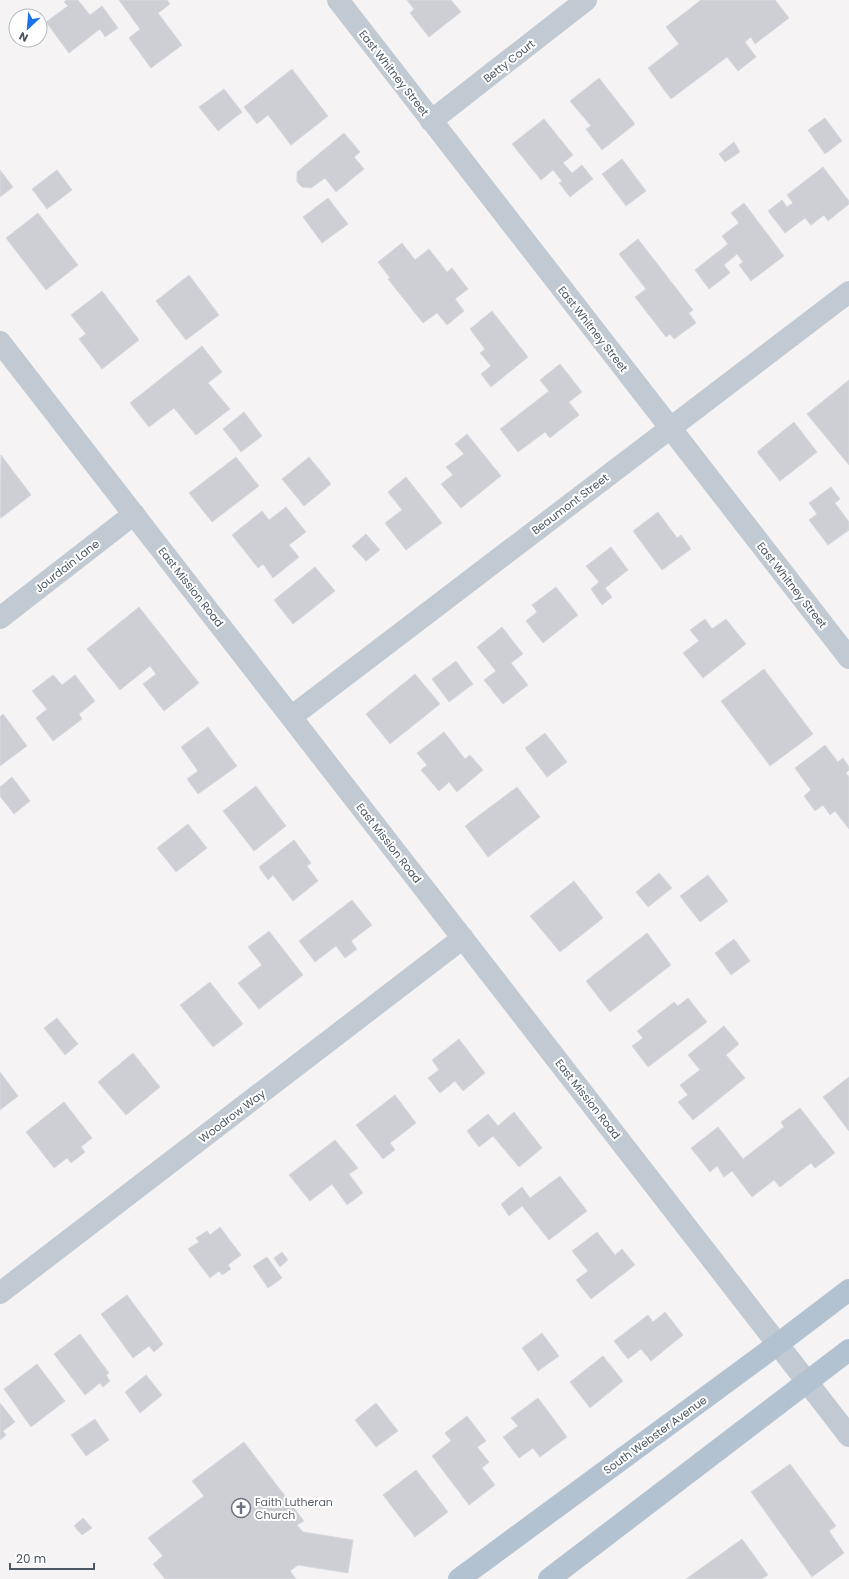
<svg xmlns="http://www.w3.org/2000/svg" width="849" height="1579" font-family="Poppins,sans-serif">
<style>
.building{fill:#cdcfd5;stroke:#d7d9de}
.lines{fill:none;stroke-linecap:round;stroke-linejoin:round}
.minor{stroke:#c1cad2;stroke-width:22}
.major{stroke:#b3c2d1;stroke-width:22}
.labels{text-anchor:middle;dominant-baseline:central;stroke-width:4;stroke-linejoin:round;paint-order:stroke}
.street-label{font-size:11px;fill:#4a5661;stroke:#fff}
.worship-label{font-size:11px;fill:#5b616d;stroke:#fff;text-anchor:start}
</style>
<rect width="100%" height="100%" fill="#f5f3f3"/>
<path class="building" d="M 67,0 L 78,0 L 90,15 L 102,6 L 118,28 L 105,37 L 100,29 L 69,53 L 46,22 L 68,6 L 64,2 Z
M 119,0 L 167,0 L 170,4 L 158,13 L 182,45 L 151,68 L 129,38 L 140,29 Z
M 407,0 L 451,0 L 461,12 L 429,37 L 410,13 L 414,9 Z
M 701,0 L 775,0 L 789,18 L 755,44 L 751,37 L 745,42 L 756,57 L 738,71 L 727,57 L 671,99 L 648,68 L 679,44 L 666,27 Z
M 292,69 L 328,116 L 291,145 L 268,115 L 257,124 L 244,107 Z
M 599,78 L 635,124 L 602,150 L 586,129 L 591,126 L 570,101 Z
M 224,89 L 242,112 L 218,131 L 199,107 Z
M 825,118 L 842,141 L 825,154 L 808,130 Z
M 544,119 L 573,155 L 563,163 L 572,173 L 582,165 L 593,179 L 570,197 L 559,183 L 562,181 L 553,170 L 541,180 L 512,144 Z
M 344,133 L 360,152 L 354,157 L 364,169 L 336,192 L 325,178 L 311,188 L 302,187 L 297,182 L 297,172 Z
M 734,142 L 740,152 L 725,162 L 719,154 Z
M 622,159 L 646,191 L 626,206 L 602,174 Z
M 823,167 L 849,201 L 849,204 L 828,221 L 824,215 L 811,225 L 805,218 L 785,233 L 768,211 L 782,200 L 787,207 L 793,203 L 787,195 Z
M 0,170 L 13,187 L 0,197 Z
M 57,170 L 72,190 L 47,209 L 32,189 Z
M 328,198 L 348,224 L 322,243 L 303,217 Z
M 744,203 L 784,256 L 751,281 L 739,265 L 743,262 L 737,254 L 724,265 L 730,273 L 709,289 L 695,270 L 728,244 L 722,236 L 739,223 L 731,213 Z
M 38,213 L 78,265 L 46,290 L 6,238 Z
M 638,239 L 693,310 L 689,313 L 696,323 L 674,339 L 670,334 L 666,337 L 635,297 L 646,289 L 619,254 Z
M 402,243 L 415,260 L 429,249 L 447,272 L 452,268 L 468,289 L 455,299 L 464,311 L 447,325 L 437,313 L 423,323 L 388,279 L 390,278 L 378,262 Z
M 189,275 L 219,315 L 186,340 L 156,301 Z
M 102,291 L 139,340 L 102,369 L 79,339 L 86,334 L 71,315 Z
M 492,311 L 528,357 L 491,387 L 481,374 L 491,366 L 480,353 L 485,349 L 470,329 Z
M 202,346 L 222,372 L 208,383 L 230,409 L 196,435 L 174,408 L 149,427 L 130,403 Z
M 560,364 L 582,392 L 569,402 L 579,415 L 550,438 L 545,432 L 518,452 L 500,429 L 549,391 L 540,380 Z
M 849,380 L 849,465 L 807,414 Z
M 244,412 L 262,436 L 241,452 L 223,429 Z
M 794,422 L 817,452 L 780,481 L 757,452 Z
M 467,434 L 501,476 L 461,508 L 441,484 L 453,475 L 446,467 L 464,454 L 455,444 Z
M 1,455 L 31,495 L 1,518 L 0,516 Z
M 236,457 L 259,486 L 212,522 L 189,493 Z
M 309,457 L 331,484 L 304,506 L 282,479 Z
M 406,477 L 442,523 L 406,550 L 385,523 L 402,510 L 388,492 Z
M 831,487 L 840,499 L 835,503 L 849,522 L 849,530 L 828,545 L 809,520 L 817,514 L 809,503 Z
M 286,507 L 306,532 L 289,545 L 299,557 L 273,578 L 263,564 L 258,568 L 232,535 L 262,511 L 269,520 Z
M 658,512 L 677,538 L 681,535 L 691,549 L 662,570 L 633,531 Z
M 366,534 L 380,550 L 366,561 L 352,546 Z
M 611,547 L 628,570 L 605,588 L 612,597 L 602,605 L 591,589 L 599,582 L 586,566 Z
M 315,567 L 335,591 L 293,624 L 274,600 Z
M 556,587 L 578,615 L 543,643 L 526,621 L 537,612 L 532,605 Z
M 139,607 L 199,683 L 164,711 L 143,684 L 156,674 L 150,666 L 120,690 L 87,649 Z
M 705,619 L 712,629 L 726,619 L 746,644 L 703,678 L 683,653 L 699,641 L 690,630 Z
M 502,627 L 523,654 L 511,663 L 528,685 L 503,704 L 484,680 L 496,671 L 477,647 Z
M 456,661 L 473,684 L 449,702 L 432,679 Z
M 764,669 L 813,734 L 770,766 L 721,701 Z
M 415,674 L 440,704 L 390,744 L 366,714 Z
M 53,675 L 62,685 L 75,675 L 95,701 L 79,714 L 82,719 L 53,741 L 36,718 L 47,709 L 32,691 Z
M 3,714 L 27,746 L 0,766 L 0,717 Z
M 208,727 L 237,766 L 198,794 L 187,779 L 198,771 L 181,747 Z
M 444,732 L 465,759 L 470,755 L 483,770 L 457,792 L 449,782 L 439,791 L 421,770 L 427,765 L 417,753 Z
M 545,733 L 567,762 L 547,777 L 525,748 Z
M 825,745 L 838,762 L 843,758 L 849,767 L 849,770 L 846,773 L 849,777 L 849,829 L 835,811 L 830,815 L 823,805 L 815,811 L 804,796 L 811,790 L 795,768 Z
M 12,777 L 30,801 L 14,814 L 0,796 L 0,787 Z
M 256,786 L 286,826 L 254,851 L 223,811 Z
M 517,787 L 540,817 L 488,857 L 465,826 Z
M 188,824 L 207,848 L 176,872 L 157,848 Z
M 294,840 L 311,863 L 307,866 L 318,881 L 293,901 L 273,875 L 268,880 L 259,867 Z
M 659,873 L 672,888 L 648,907 L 636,892 Z
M 708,875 L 728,901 L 700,922 L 680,896 Z
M 574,881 L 603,918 L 560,952 L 530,916 Z
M 352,900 L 372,925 L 351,941 L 357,949 L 345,958 L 336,946 L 315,962 L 299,941 Z
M 269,931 L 303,975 L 259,1009 L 238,983 L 262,965 L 248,947 Z
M 647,933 L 671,965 L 610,1012 L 586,981 Z
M 734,939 L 750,961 L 731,975 L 715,953 Z
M 210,982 L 243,1024 L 213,1047 L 180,1005 Z
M 688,998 L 707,1022 L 648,1067 L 632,1046 L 643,1038 L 637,1031 L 674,1002 L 678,1006 Z
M 57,1018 L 78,1044 L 65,1055 L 44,1028 Z
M 724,1026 L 739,1044 L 726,1055 L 745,1078 L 693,1120 L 678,1102 L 688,1095 L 680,1085 L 700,1070 L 688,1055 Z
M 459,1039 L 485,1073 L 463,1091 L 455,1081 L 440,1093 L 428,1078 L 439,1070 L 432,1060 Z
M 133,1053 L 160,1087 L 126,1115 L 98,1082 Z
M 0,1072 L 18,1096 L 0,1110 Z
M 849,1077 L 849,1131 L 823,1097 Z
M 395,1095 L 416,1123 L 390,1143 L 395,1150 L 383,1159 L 356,1125 Z
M 64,1102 L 92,1138 L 81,1147 L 85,1152 L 71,1163 L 67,1158 L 54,1168 L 26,1132 Z
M 800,1108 L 835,1153 L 815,1168 L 811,1163 L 780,1187 L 774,1180 L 752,1197 L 732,1171 L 724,1177 L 717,1166 L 710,1172 L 691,1148 L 718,1127 L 743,1159 L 784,1127 L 781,1122 Z
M 514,1112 L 542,1148 L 519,1167 L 493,1136 L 479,1147 L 467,1131 L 488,1114 L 498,1126 Z
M 335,1140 L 358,1168 L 349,1174 L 363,1193 L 347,1205 L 332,1184 L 310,1201 L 289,1175 Z
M 560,1176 L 587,1211 L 549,1240 L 522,1206 L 509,1216 L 501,1204 L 522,1187 L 530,1198 Z
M 220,1227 L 241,1255 L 228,1265 L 231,1269 L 222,1275 L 219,1271 L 210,1278 L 188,1249 L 199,1242 L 196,1238 L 207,1231 L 210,1235 Z
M 597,1232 L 615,1255 L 622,1249 L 635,1265 L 591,1299 L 576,1280 L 588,1271 L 572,1251 Z
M 282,1252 L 288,1260 L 280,1267 L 274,1258 Z
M 267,1257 L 282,1278 L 268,1288 L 253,1266 Z
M 127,1295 L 163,1344 L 154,1352 L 149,1346 L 133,1358 L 101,1314 Z
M 665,1312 L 683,1335 L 651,1361 L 641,1349 L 628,1359 L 614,1341 L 648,1315 L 653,1322 Z
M 542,1333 L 559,1356 L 538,1371 L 522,1348 Z
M 80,1334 L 109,1373 L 106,1375 L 110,1381 L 103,1387 L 100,1383 L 85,1395 L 54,1354 Z
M 603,1356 L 623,1381 L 590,1408 L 570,1382 Z
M 37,1364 L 65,1401 L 31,1427 L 4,1389 Z
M 146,1375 L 162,1395 L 140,1413 L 125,1392 Z
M 538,1398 L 567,1437 L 540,1457 L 533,1448 L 519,1458 L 503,1437 L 518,1426 L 511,1418 Z
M 0,1403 L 15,1422 L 3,1431 L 6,1435 L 0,1440 Z
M 376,1403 L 398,1431 L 376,1447 L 355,1420 Z
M 467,1416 L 486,1441 L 477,1447 L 489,1462 L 482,1468 L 495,1485 L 469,1505 L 432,1456 L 451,1441 L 445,1433 Z
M 95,1419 L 109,1440 L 86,1456 L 71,1435 Z
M 244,1442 L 304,1521 L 297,1525 L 303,1532 L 353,1540 L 348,1573 L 298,1565 L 290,1571 L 296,1579 L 165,1579 L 153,1564 L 163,1556 L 148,1538 L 204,1496 L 192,1481 Z
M 790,1464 L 836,1526 L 829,1531 L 844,1553 L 812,1577 L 751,1492 Z
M 416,1470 L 448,1512 L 415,1537 L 383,1495 Z
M 83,1518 L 92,1528 L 82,1535 L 74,1526 Z
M 742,1539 L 768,1575 L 762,1579 L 686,1579 Z"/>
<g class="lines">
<path class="minor" d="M 338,0 L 849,658
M 431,121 L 586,0
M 0,342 L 849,1436
M 0,618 L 134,514
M 291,717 L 849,292
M 0,1293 L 463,938"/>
<path class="major" d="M 459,1579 L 778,1344 L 849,1290
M 549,1579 L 849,1350"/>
</g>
<defs>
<g id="church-ring" transform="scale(1)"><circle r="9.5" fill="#fff" stroke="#6b7280" stroke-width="1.5"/><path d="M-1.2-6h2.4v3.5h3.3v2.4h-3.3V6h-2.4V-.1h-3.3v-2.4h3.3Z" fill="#6b7280"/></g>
</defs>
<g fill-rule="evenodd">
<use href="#church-ring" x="241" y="1508"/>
</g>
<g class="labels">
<g class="street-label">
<text transform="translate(509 61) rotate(-38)">Betty Court</text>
<text transform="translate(394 73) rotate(52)">East Whitney Street</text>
<text transform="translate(593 329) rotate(52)">East Whitney Street</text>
<text transform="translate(570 504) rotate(-37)">Beaumont Street</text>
<text transform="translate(67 566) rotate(-38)">Jourdain Lane</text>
<text transform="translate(792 585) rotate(52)">East Whitney Street</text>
<text transform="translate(191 587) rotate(52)">East Mission Road</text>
<text transform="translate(389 843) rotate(52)">East Mission Road</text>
<text transform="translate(588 1099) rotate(52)">East Mission Road</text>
<text transform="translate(232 1116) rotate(-37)">Woodrow Way</text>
<text transform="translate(655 1435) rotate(-36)">South Webster Avenue</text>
</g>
<g class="worship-label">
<text x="255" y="1502">Faith Lutheran<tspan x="255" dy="13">Church</tspan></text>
</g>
</g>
<g transform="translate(28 28) rotate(206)"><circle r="19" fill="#ffffff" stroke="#b7bbc0"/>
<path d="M0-3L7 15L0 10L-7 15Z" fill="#1a73e8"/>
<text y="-6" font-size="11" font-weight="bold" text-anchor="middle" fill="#4a5661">N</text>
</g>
<path d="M10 1563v6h84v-6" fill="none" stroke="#4a5661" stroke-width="2"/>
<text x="16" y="1563" font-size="12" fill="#4a5661" stroke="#ffffff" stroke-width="3" paint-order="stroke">20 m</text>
</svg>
